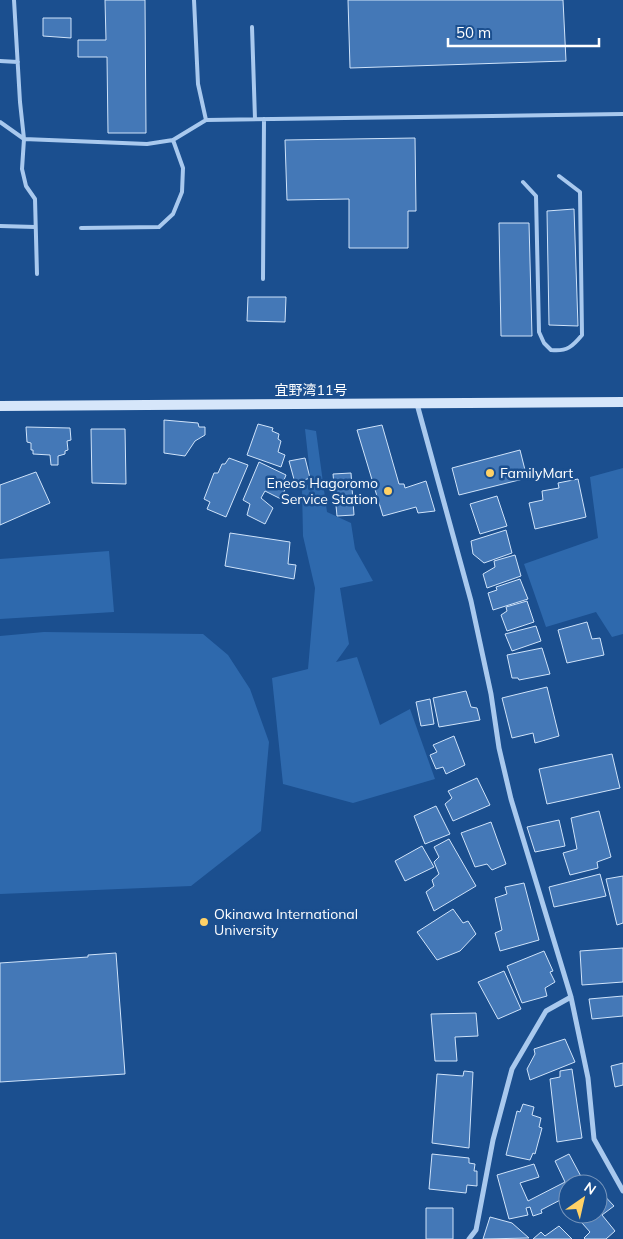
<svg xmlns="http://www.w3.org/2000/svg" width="623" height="1239" font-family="Mulish,'Noto Sans JP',sans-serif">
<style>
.green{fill:#2e69ad}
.building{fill:#4478b7;stroke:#cfe3fa}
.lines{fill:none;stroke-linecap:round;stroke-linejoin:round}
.lane{stroke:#a9c9ee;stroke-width:4}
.street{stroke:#a9c9ee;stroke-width:5}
.secondary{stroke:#d6e6fa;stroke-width:10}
.poi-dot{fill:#ffd166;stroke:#1b4f8f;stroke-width:2}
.labels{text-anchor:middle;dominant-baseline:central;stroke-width:5;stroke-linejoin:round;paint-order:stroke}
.street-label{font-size:14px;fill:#fff;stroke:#1b4f8f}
.poi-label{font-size:14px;fill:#fff;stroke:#1b4f8f;text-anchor:start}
</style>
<rect width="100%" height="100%" fill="#1b4f8f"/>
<path class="green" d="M 305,429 L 316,431 L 327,512 L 351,523 L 355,549 L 373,581 L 340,588 L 349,644 L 336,662 L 357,657 L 380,725 L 410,709 L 435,779 L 353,803 L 283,784 L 272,678 L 308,669 L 315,588 L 303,536 L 302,488 L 311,483 Z
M 623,468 L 623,634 L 612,637 L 596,612 L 546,627 L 524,564 L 598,538 L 590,477 Z
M 109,551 L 114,612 L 0,619 L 0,559 Z
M 44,632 L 203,634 L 228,655 L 250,689 L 269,742 L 261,831 L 191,886 L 0,894 L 0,636 Z"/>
<path class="building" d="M 105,0 L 145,0 L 146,133 L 108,133 L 107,57 L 78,57 L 78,40 L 106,40 Z
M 348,0 L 563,0 L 566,61 L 350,68 Z
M 43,18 L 71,18 L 71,38 L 43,36 Z
M 415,138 L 416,211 L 408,211 L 408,248 L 349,248 L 349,199 L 287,200 L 285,140 Z
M 574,209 L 578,326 L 549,325 L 547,211 Z
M 499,223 L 529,223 L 532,336 L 501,336 Z
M 248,297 L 286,297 L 285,322 L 247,321 Z
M 164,420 L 198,423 L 199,427 L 205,427 L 205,435 L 195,441 L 185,456 L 164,453 Z
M 258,424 L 273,428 L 272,431 L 279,434 L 278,439 L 281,441 L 278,452 L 285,455 L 281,467 L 247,455 Z
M 382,425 L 399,484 L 404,484 L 405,488 L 426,481 L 435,511 L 418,513 L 416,507 L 383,516 L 357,430 Z
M 26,427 L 70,428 L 71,440 L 67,441 L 68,450 L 65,451 L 65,454 L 58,456 L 58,465 L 51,465 L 50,455 L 33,454 L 33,450 L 31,450 L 31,443 L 27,442 Z
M 91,429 L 125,429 L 126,484 L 92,483 Z
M 520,450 L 527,478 L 459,495 L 452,468 Z
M 229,458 L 248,465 L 226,517 L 207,509 L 210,502 L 204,499 L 214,473 L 218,473 L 222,464 L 225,464 Z
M 305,458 L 310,478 L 295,483 L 289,461 Z
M 259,462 L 286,475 L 282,485 L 286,487 L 281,499 L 265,491 L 261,498 L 273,508 L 265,524 L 247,515 L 250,504 L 243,500 Z
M 36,472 L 50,503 L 0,525 L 0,485 Z
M 351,473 L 354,515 L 337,516 L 333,474 Z
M 578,479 L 586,517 L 535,529 L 529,503 L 543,500 L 542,491 L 559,488 L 558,483 Z
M 497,496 L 507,526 L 480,534 L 470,504 Z
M 506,530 L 512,553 L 484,563 L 473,554 L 471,541 Z
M 230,533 L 290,542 L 288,564 L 296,565 L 294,579 L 225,566 Z
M 515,555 L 521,576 L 487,588 L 483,574 L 495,567 L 494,561 Z
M 520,579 L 528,599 L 493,610 L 488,593 L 497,590 L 496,587 Z
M 527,601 L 534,622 L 507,631 L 501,615 L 507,611 L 506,607 Z
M 587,622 L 592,639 L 600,638 L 604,655 L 567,663 L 558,630 Z
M 536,626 L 541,641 L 512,651 L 505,634 Z
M 542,648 L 550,674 L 519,680 L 518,678 L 512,678 L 507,655 Z
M 547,687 L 559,736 L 535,743 L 533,733 L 512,738 L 502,698 Z
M 466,691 L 471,707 L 477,708 L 480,720 L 439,727 L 433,698 Z
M 430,699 L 434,724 L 421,726 L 416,702 Z
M 454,736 L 465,765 L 446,774 L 443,767 L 436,769 L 430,755 L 437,752 L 433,745 Z
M 612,754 L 620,788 L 547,804 L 539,769 Z
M 477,778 L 490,805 L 453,821 L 445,804 L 452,798 L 448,791 Z
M 436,806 L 450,834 L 425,844 L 414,816 Z
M 599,811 L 611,857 L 597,862 L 598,868 L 570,875 L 563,853 L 577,849 L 571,818 Z
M 559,820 L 565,846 L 535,852 L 527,827 Z
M 491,822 L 506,864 L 492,870 L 487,864 L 475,867 L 461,833 Z
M 449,839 L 476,886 L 434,911 L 426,892 L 434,886 L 432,880 L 439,874 L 434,862 L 439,857 L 434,847 Z
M 422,846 L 434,867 L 405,881 L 395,861 Z
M 600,874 L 606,896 L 554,907 L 549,887 Z
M 623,876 L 623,923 L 617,925 L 606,879 Z
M 524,883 L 539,940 L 500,951 L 495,933 L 502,930 L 495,898 L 507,894 L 505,887 Z
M 453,909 L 463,923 L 468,921 L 476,934 L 460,951 L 437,960 L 417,932 Z
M 623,948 L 623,982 L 582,985 L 580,951 Z
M 544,951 L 553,971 L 550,972 L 555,982 L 545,988 L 547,996 L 522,1003 L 507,966 Z
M 116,953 L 125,1074 L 0,1082 L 0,963 L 88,957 L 88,955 Z
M 504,971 L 521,1009 L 498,1019 L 478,982 Z
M 623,996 L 623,1016 L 592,1019 L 589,999 Z
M 476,1013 L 478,1036 L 455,1037 L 457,1061 L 435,1061 L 431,1014 Z
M 565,1039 L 575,1062 L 530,1080 L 527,1069 L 535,1054 L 534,1049 Z
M 623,1063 L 623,1085 L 615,1087 L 611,1066 Z
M 572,1069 L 582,1138 L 557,1142 L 550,1079 L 560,1077 L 560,1071 Z
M 464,1071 L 473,1072 L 469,1148 L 432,1143 L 437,1074 L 463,1076 Z
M 523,1104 L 534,1107 L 532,1115 L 541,1118 L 539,1127 L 542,1128 L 535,1154 L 533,1153 L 530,1160 L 506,1155 L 517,1111 L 520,1112 Z
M 432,1154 L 469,1158 L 469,1163 L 475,1164 L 474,1171 L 477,1171 L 477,1186 L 467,1185 L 466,1193 L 429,1189 Z
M 569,1154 L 585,1184 L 568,1184 L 568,1196 L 541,1210 L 542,1213 L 533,1216 L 530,1207 L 526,1208 L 528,1215 L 509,1219 L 497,1175 L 534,1164 L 539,1177 L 520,1183 L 528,1201 L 565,1182 L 555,1161 Z
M 600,1191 L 614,1206 L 602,1215 L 615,1231 L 606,1239 L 585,1239 L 584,1238 L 590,1232 L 574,1214 L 598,1214 L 598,1193 Z
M 426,1208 L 453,1208 L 453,1239 L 426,1239 Z
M 490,1217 L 512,1223 L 529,1238 L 483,1239 Z
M 559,1226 L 572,1239 L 533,1239 L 541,1232 L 545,1236 Z"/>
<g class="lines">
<path class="lane" d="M 14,0 L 20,102 L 24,139 L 22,169 L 26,186 L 35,199 L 37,274
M 194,0 L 198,84 L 206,120
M 252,27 L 255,119
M 0,61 L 18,62
M 0,122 L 24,139 L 147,144 L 173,140 L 206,120 L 623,114
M 523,182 L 536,196 L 539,332 L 544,343 L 551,350 C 567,352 573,346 582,335 L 580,192 L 559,176
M 0,226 L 35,227
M 81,228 L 159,227 L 173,214 L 182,192 L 183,168 L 173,140
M 263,279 L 264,119"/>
<path class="street" d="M 417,404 L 471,601 L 491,694 L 499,748 L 511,799 L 571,997 L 588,1078 L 594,1139 L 623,1191
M 469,1239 L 476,1230 L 493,1140 L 512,1069 L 546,1011 L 571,997"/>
<path class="secondary" d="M 0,406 L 623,402"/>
</g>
<g class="poi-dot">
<circle cx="490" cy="473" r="5"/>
<circle cx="388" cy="491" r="5"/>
<circle cx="204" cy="922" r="5"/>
</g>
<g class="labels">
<g class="street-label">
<text x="311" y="390">宜野湾11号</text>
</g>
<g class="poi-label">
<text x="500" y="473">FamilyMart</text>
<text x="378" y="483" text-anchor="end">Eneos Hagoromo<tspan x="378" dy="16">Service Station</tspan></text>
<text x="214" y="914">Okinawa International<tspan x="214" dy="16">University</tspan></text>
</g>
</g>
<g transform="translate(583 1199) rotate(34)"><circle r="24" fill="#1b4f8f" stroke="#7695bc"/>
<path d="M0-4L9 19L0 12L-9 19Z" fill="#ffd166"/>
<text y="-8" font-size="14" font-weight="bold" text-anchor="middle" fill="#ffffff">N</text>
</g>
<path d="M448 38v8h151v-8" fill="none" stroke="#ffffff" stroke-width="2.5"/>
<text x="456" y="38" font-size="15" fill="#ffffff" stroke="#1b4f8f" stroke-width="4" paint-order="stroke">50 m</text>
</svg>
